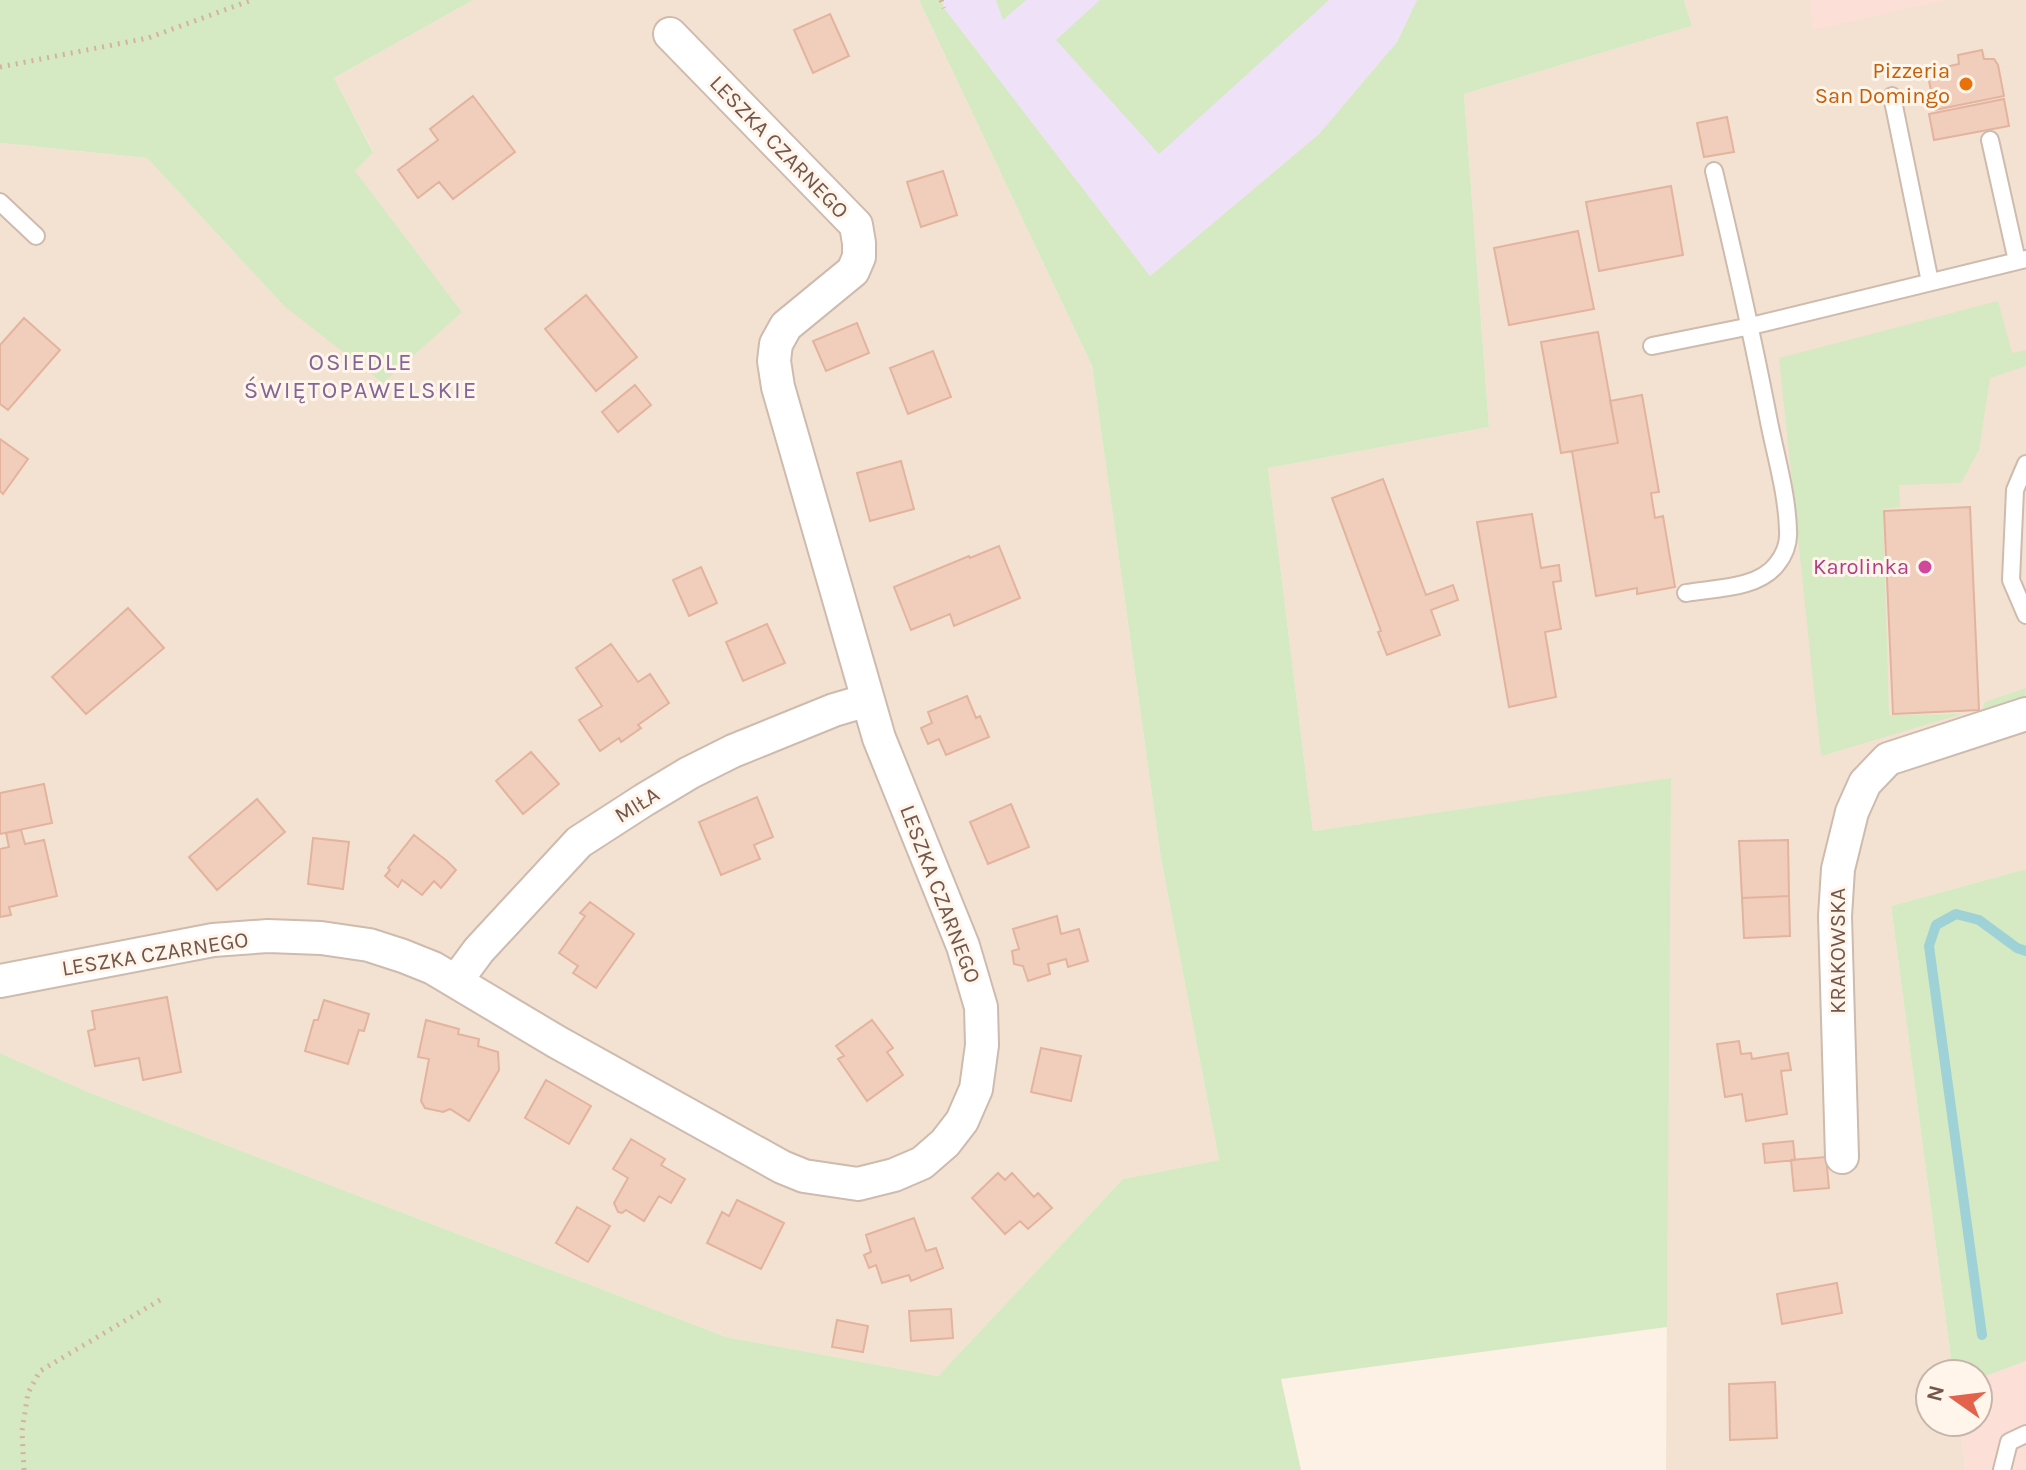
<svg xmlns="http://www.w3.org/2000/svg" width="2026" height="1470" font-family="Karla,sans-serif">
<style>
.residential{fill:#f3e2d2}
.commercial{fill:#fce0d8}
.education{fill:#eee1f8}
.green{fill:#d5e9c3}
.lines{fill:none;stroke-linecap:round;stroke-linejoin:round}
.stream{stroke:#9fd2d7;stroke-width:10}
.building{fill:#f1cdbc;stroke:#e3b39d;stroke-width:2}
.service-casing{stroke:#cfbaae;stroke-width:20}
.minor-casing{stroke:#cfbaae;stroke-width:36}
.path{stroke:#d6b19f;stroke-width:5;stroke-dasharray:2 6;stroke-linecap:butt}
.service{stroke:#fff;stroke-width:16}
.minor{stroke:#fff;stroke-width:32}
.food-dot{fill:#e8710a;stroke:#fff5ea;stroke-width:3}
.hotel-dot{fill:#d1479c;stroke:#fff5ea;stroke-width:3}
.labels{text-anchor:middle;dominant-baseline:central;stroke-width:6;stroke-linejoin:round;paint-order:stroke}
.food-label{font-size:22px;fill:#c56008;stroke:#fff5ea;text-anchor:end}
.street-label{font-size:22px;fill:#74564a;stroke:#fff5ea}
.hotel-label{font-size:22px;fill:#b23c85;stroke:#fff5ea;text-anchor:end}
.neighbourhood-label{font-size:24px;letter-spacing:2px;fill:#836597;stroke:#fff5ea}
</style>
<rect width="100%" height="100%" fill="#fcf1e4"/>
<path class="residential" d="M 473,0 L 919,0 L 1092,366 L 1161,859 L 1219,1160 L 1123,1179 L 938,1376 L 726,1337 L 88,1092 L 0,1053 L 0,143 L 147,158 L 284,306 L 462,312 L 354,171 L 373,151 L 334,78 Z
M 1684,0 L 2026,0 L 2026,869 L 1891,906 L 1953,1374 L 1930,1374 L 1930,1422 L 1960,1422 L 1966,1470 L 1666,1470 L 1670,779 L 1313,831 L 1268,468 L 1489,427 L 1464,94 L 1692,26 Z"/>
<path class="commercial" d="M 1810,0 L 1945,0 L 1813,30 Z
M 2026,1361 L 2026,1470 L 1966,1470 L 1960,1422 L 1978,1422 L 1978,1379 Z"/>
<path class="education" d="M 942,0 L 1417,0 L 1397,42 L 1319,134 L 1150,276 L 944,8 Z"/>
<path class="green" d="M 0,0 L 473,0 L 334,78 L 373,152 L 355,171 L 462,312 L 383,383 L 284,306 L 147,158 L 0,143 Z
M 919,0 L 942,0 L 944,8 L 1150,276 L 1319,134 L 1397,42 L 1417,0 L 1684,0 L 1692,26 L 1464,94 L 1489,427 L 1268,468 L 1313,831 L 1671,778 L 1667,1327 L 1281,1379 L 1301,1470 L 0,1470 L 0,1053 L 88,1092 L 726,1337 L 938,1376 L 1123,1179 L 1219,1160 L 1161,859 L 1092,366 Z
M 996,0 L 1026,0 L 1003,20 Z
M 1100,0 L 1329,0 L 1159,154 L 1056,40 Z
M 1998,301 L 2012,353 L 2026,350 L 2026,366 L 1990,378 L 1979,450 L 1961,483 L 1899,485 L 1900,507 L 1883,509 L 1889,715 L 1962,714 L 1821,756 L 1779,358 Z
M 2026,688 L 2026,704 L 1957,725 L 1983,708 L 1985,702 Z
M 2026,869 L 2026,1361 L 1978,1379 L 1978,1374 L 1953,1374 L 1891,906 Z"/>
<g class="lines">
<path class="stream" d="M 1982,1335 L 1929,946 L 1936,925 L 1956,914 L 1979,920 L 2017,948 L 2026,951"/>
</g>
<path class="building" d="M 830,14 L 849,56 L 813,73 L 794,30 Z
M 1982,50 L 1984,59 L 1994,59 L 1998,65 L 2004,96 L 1935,110 L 1927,71 L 1959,64 L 1958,55 Z
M 473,96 L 515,152 L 453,199 L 439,182 L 418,198 L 398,170 L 438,140 L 430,129 Z
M 2004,99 L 2009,126 L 1934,140 L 1929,114 Z
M 1727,117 L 1734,152 L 1704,157 L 1697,123 Z
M 943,171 L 957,215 L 921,227 L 907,182 Z
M 1671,186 L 1683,255 L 1599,271 L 1586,202 Z
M 1578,231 L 1594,309 L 1509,325 L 1494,248 Z
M 586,295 L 637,357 L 596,391 L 545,329 Z
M 24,318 L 60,350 L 8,410 L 0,404 L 0,345 Z
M 857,323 L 869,353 L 826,371 L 813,341 Z
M 1598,332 L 1618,443 L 1561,453 L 1541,342 Z
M 933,351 L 951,397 L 908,414 L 890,368 Z
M 635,385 L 651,405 L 618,432 L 602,412 Z
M 1642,395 L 1659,492 L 1651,493 L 1655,518 L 1663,516 L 1675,587 L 1637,594 L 1637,588 L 1596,596 L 1572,451 L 1618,443 L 1610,401 Z
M 0,439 L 28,459 L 3,494 L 0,491 Z
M 901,461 L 914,509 L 870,521 L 857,473 Z
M 1383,479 L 1426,595 L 1453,585 L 1458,600 L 1431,610 L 1440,635 L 1387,655 L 1378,632 L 1381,631 L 1332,498 Z
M 1970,507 L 1979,710 L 1893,714 L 1884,511 Z
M 1532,514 L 1541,568 L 1559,565 L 1561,581 L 1553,582 L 1561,629 L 1545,632 L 1556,697 L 1509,707 L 1477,522 Z
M 999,546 L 1020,598 L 954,626 L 950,614 L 911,630 L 894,587 L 969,556 L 970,558 Z
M 701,567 L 717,603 L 689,616 L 673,580 Z
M 128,608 L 164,648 L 86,714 L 52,677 Z
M 767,624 L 785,663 L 743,681 L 726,642 Z
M 611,644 L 638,682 L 650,674 L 669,703 L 638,725 L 641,728 L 621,742 L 619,738 L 600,751 L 579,720 L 602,706 L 576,668 Z
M 967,696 L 976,718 L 980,716 L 989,737 L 946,755 L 939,739 L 928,744 L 921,728 L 932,723 L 928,712 Z
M 531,752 L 559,784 L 523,814 L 496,781 Z
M 44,784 L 52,823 L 0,834 L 0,793 Z
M 757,797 L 773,837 L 754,845 L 760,859 L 721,875 L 699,822 Z
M 257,799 L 285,832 L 217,890 L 189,857 Z
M 1011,804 L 1029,847 L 988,864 L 970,822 Z
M 21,830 L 25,844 L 44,840 L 57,896 L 9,907 L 11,915 L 0,917 L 0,849 L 9,847 L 6,833 Z
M 414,835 L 447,861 L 456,870 L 441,888 L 434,881 L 422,895 L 402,880 L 398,887 L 385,876 L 390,870 L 388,868 Z
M 313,838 L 349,842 L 343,889 L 308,884 Z
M 1788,840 L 1789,896 L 1742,898 L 1739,841 Z
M 1789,896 L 1790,936 L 1744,938 L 1742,898 Z
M 590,902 L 634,934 L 596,988 L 573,973 L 578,966 L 559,953 L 585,916 L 580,913 Z
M 1057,916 L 1061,934 L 1079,929 L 1088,961 L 1068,967 L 1066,959 L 1048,964 L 1050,974 L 1028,981 L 1023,966 L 1014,964 L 1012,951 L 1019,949 L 1013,929 Z
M 167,997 L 181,1072 L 143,1080 L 139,1058 L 95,1066 L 88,1031 L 95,1029 L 92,1011 Z
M 324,1000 L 369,1014 L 364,1031 L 359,1030 L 348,1064 L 305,1051 L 314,1020 L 318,1020 Z
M 426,1020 L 459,1029 L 458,1034 L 479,1039 L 478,1046 L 498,1052 L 499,1070 L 469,1121 L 450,1109 L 443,1112 L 425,1108 L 421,1101 L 429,1059 L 418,1057 Z
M 872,1020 L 893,1048 L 887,1052 L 903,1075 L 867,1101 L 838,1059 L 844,1056 L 836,1046 Z
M 1739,1041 L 1741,1054 L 1751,1053 L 1752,1059 L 1788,1053 L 1791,1070 L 1781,1071 L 1787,1114 L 1746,1121 L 1742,1094 L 1725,1097 L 1717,1044 Z
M 1041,1048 L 1081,1056 L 1071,1101 L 1031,1092 Z
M 546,1080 L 591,1106 L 569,1144 L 525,1118 Z
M 631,1139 L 665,1159 L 661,1165 L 685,1179 L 671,1203 L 659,1196 L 644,1221 L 626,1210 L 622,1213 L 618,1212 L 614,1203 L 628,1178 L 613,1169 Z
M 1793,1141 L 1795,1160 L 1765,1163 L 1763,1144 Z
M 1826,1157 L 1829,1188 L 1794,1191 L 1791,1160 Z
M 998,1173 L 1005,1180 L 1012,1173 L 1034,1197 L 1038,1193 L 1052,1208 L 1028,1229 L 1020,1221 L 1005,1234 L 972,1198 Z
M 737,1200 L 784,1223 L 761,1269 L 707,1243 L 722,1212 L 729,1216 Z
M 577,1207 L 610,1226 L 588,1262 L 556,1243 Z
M 914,1218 L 926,1251 L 936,1248 L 943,1268 L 911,1281 L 909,1275 L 882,1283 L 876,1265 L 869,1268 L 864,1255 L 871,1252 L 866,1235 Z
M 1837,1283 L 1842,1313 L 1782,1324 L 1777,1294 Z
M 951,1309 L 953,1338 L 911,1341 L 909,1311 Z
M 837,1320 L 868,1326 L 863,1352 L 832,1347 Z
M 1775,1382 L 1777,1438 L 1730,1440 L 1729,1384 Z"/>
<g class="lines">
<g class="service-casing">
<path id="service" d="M 1892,96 L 1930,282
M 1990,140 L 2017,261
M 0,202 L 36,236
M 1652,346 L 1751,326 L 2026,259
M 2026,464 L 2015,490 L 2011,580 L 2026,615
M 1686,593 C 1715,588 1758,589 1777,564 C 1785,554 1789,543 1788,530 C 1787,494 1776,457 1769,422 C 1753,338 1734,255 1714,171
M 2002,1470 L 2009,1442 L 2026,1434"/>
</g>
<g class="minor-casing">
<path id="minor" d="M 0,981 L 213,940 L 268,936 L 321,938 L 369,945 L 403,956 L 433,968 L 557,1042 L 782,1167 L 804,1176 L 858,1184 L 894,1175 L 922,1163 L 945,1143 L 962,1121 L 976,1089 L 982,1045 L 981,1007 L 963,946 L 879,738 L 778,387 L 774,361 L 776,344 L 786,326 L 853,271 L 859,257 L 859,243 L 856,225 L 670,34
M 456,981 L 479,950 L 579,842 L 644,800 L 689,773 L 733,751 L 834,710 L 868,700
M 1842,1157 L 1835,916 L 1838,869 L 1852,812 L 1865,783 L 1888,759 L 2026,714"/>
</g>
<path class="path" d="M 941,0 L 944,8
M 0,67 L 148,38 L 252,0
M 24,1470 L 22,1431 L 28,1393 L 40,1371 L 160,1300"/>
<use href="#service" class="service"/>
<use href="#minor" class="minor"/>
</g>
<circle class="food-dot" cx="1966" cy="84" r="8"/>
<circle class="hotel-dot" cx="1925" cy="567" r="8"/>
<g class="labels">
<g class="food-label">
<text x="1950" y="71">Pizzeria<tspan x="1950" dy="25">San Domingo</tspan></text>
</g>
<g class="street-label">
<text transform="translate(779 147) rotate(46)">LESZKA CZARNEGO</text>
<text transform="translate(637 805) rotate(-32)">MIŁA</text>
<text transform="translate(940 894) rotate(69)">LESZKA CZARNEGO</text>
<text transform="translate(1838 951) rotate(-90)">KRAKOWSKA</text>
<text transform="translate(155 954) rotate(-9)">LESZKA CZARNEGO</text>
</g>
<g class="hotel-label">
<text x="1909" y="567">Karolinka</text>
</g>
<g class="neighbourhood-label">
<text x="361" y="362">OSIEDLE<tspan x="361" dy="28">ŚWIĘTOPAWELSKIE</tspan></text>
</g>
</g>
<g transform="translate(1954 1398) rotate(284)"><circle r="38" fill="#fff5ea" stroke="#c7b5aa" stroke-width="2"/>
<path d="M0-6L14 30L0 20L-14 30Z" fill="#e4624b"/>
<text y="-12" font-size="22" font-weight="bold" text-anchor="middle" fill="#74564a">N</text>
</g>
</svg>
